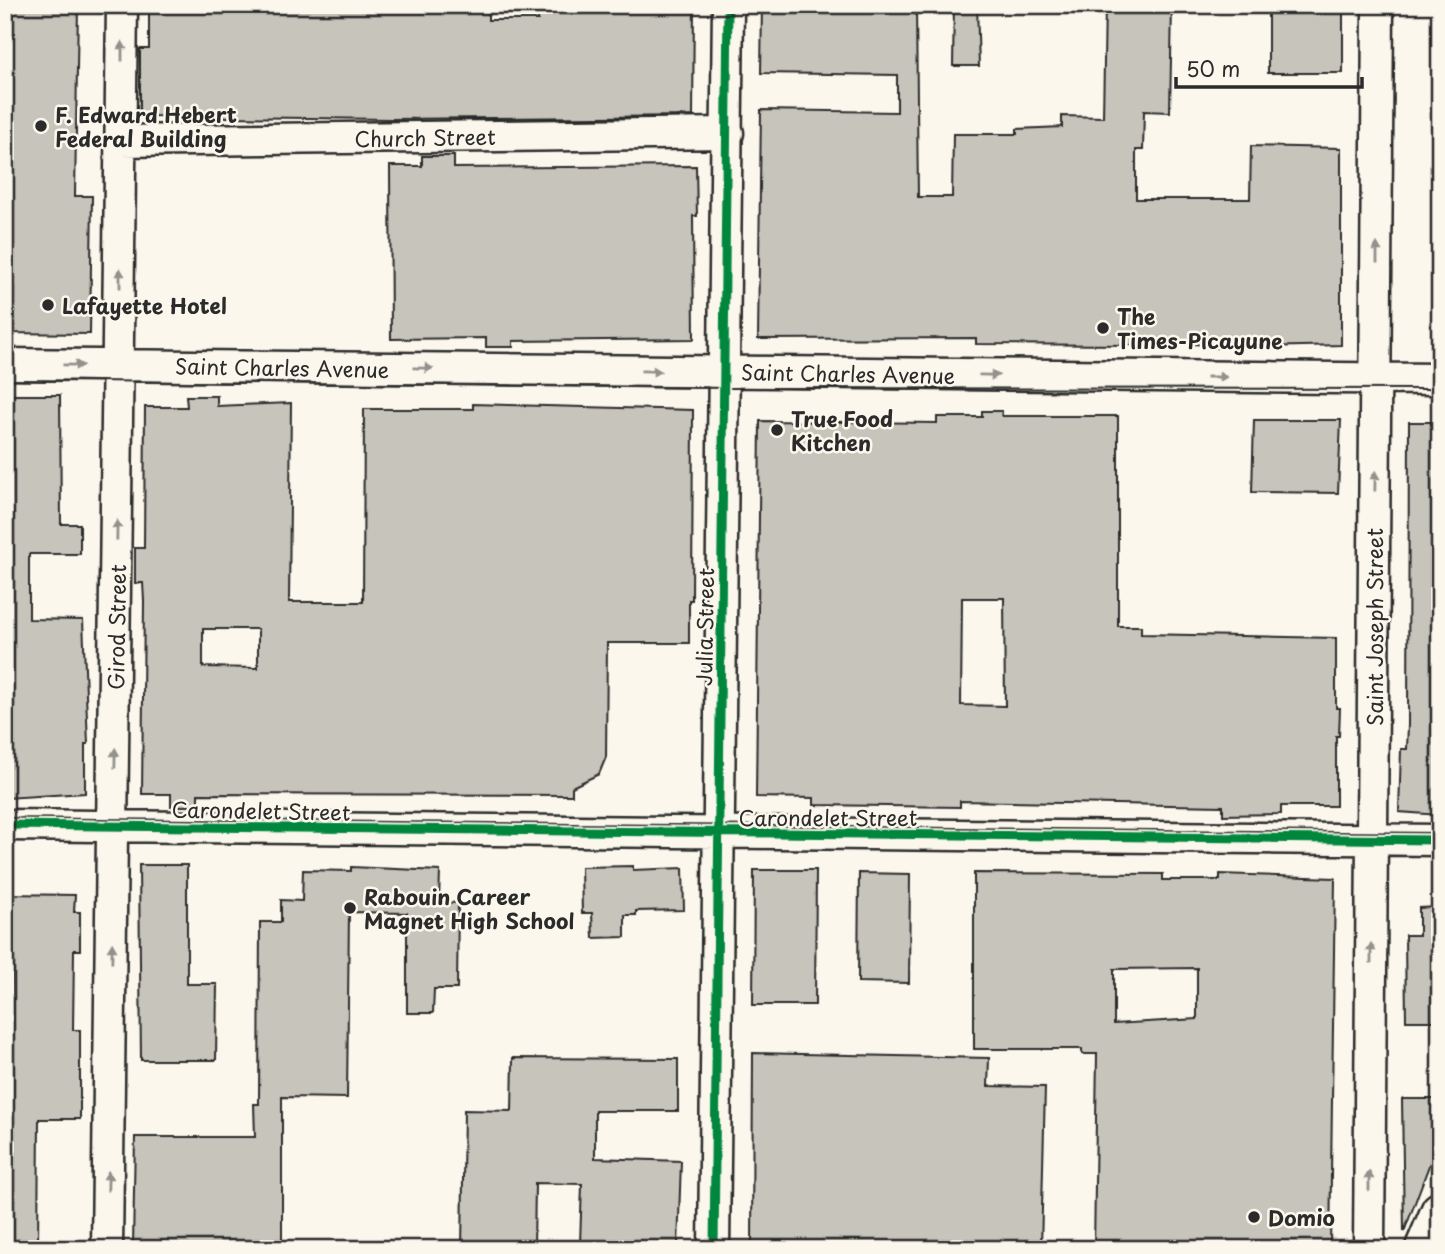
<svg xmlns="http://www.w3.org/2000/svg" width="1445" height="1254" font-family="'Playpen Sans',sans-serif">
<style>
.building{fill:#c7c4bc;stroke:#2b2b2b;stroke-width:2;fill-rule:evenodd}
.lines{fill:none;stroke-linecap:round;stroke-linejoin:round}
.minor-casing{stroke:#2b2b2b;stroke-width:35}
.major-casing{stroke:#2b2b2b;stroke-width:42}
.minor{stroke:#fbf7ec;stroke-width:30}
.major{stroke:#fbf7ec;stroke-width:37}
.tram{stroke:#2b2b2b;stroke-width:2}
.cycleway-casing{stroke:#fbf7ec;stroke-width:13}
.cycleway{stroke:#00873e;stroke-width:9}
.oneway{fill:#93918c}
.poi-dot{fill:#2b2b2b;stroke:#fbf7ec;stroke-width:2.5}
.labels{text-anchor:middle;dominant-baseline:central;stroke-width:5;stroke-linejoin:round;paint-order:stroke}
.poi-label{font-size:21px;font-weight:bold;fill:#2b2b2b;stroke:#fbf7ec;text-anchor:start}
.street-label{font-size:21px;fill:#2b2b2b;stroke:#fbf7ec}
</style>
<rect width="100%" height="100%" fill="#fbf7ec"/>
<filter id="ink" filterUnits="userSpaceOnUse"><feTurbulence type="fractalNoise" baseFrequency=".0143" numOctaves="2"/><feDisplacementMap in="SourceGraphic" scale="14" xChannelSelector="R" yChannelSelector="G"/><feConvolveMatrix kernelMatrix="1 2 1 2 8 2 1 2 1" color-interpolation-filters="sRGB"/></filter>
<g filter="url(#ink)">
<path class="building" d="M 5,5 L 78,5 L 75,196 L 92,196 L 90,334 L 5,333 Z
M 149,5 L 488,5 L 488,20 L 538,20 L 539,5 L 694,5 L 693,116 L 392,119 L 148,116 L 140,114 L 140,49 L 149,49 Z
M 762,5 L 916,5 L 918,197 L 952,197 L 953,134 L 1017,134 L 1017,129 L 1062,127 L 1062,116 L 1103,117 L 1105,5 L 1172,5 L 1170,112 L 1144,111 L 1143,150 L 1136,150 L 1136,199 L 1250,199 L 1251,146 L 1341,148 L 1341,345 L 1217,348 L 1217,345 L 1136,342 L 1136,345 L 976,344 L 976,338 L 758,339 L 761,110 L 897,112 L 897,75 L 761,73 Z
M 954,5 L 977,5 L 979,66 L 953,66 Z
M 1268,5 L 1343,5 L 1343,73 L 1268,73 Z
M 422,156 L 454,156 L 454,168 L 696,166 L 697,216 L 693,216 L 694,339 L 513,341 L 513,347 L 486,347 L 486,338 L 391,339 L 390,166 L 422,166 Z
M 5,395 L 60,395 L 61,524 L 80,524 L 80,554 L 29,554 L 29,619 L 83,620 L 88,744 L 85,744 L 85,793 L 6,798 Z
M 186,396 L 217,396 L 217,406 L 291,403 L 289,602 L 363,602 L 364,409 L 473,409 L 473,404 L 693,410 L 692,600 L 689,600 L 689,643 L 607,643 L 606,757 L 599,774 L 572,787 L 572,795 L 198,794 L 198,806 L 171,806 L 171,794 L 142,794 L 144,601 L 143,583 L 135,583 L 135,548 L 144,548 L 145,407 L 187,407 ZM 203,629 L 258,629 L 258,668 L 203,667 Z
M 982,411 L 1002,411 L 1002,416 L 1118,416 L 1118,626 L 1141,626 L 1141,634 L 1336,638 L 1336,708 L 1340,708 L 1339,736 L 1336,736 L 1336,806 L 1281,806 L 1281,814 L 1223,815 L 1223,806 L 960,801 L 960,807 L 814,805 L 814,798 L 756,797 L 760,421 L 937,423 L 937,417 L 982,417 ZM 962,598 L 1004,598 L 1005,706 L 961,705 Z
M 1254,420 L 1341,420 L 1338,493 L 1252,492 Z
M 1409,422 L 1440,422 L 1440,815 L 1399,812 L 1401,749 L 1407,749 L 1408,725 Z
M 139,865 L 187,865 L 187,984 L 217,984 L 216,1060 L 141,1060 Z
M 633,866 L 633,870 L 683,868 L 684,910 L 636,911 L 636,915 L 625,915 L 625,937 L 593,938 L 592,913 L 582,913 L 581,867 Z
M 351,867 L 440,871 L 439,902 L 458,903 L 457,989 L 434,989 L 433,1013 L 407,1013 L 407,913 L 349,912 L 347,1098 L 282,1097 L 282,1249 L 133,1246 L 135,1137 L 255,1137 L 254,1104 L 259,1104 L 260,922 L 281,922 L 281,900 L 302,901 L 303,870 L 351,871 Z
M 754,870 L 816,870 L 815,1005 L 753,1005 Z
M 859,873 L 910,874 L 909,983 L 858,982 Z
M 974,873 L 1163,874 L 1163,880 L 1220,880 L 1220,874 L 1335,878 L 1330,1249 L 1094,1249 L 1097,1054 L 1082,1054 L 1082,1049 L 974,1049 ZM 1197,968 L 1197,1019 L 1114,1024 L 1114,969 Z
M 5,894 L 75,895 L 74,912 L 80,912 L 80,950 L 74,950 L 73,1030 L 80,1030 L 80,1119 L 39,1119 L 38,1249 L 5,1249 L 5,1030 L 11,1030 L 12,958 L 5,958 Z
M 1440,907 L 1440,1021 L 1406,1021 L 1405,935 L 1419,935 L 1419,908 Z
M 753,1053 L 989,1058 L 988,1086 L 1045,1087 L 1041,1249 L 752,1249 Z
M 513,1058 L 678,1059 L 678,1111 L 595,1111 L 595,1158 L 681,1161 L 678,1247 L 580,1244 L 582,1184 L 535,1183 L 534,1249 L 462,1249 L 464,1110 L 512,1111 Z
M 1402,1099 L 1440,1099 L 1440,1136 L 1404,1232 Z"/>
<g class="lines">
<g class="minor-casing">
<path id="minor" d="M 121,141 L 728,133
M 5,364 L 1440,379
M 5,825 L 1440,840
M 107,1249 L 122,5
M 714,1249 L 728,5
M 1369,1249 L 1378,5"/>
</g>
<g class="major-casing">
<path id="major" d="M 1424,1249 L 1440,1211"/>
</g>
<use href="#minor" class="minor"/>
<use href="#major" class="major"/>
<path class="tram" d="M 5,380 L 725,388 L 1440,389
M 5,818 L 1440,833"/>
<g class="cycleway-casing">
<path id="cycleway" d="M 5,825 L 1440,840
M 714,1249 L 728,5"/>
</g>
<use href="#cycleway" class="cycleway"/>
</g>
<defs><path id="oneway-solid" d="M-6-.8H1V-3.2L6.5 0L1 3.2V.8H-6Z" transform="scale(1.75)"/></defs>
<g class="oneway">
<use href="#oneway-solid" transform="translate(122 51) rotate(-90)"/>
<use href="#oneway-solid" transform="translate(1377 253) rotate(-90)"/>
<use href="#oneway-solid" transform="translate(120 278) rotate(-90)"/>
<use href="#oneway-solid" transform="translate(73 365) rotate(1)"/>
<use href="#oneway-solid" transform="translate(423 368) rotate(1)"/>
<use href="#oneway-solid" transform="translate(651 371) rotate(1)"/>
<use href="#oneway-solid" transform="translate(989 375) rotate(1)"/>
<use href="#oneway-solid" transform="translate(1217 377)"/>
<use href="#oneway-solid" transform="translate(1375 481) rotate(-89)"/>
<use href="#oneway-solid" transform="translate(117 530) rotate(-89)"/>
<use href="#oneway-solid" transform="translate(115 758) rotate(-89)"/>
<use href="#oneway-solid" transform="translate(112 953) rotate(-89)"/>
<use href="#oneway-solid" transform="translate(1371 953) rotate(-90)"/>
<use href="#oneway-solid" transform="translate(108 1181) rotate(-89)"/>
<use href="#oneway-solid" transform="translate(1369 1181) rotate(-90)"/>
</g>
</g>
<g class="poi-dot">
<circle cx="41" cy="126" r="7"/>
<circle cx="48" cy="305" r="7"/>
<circle cx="1103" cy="328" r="7"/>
<circle cx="777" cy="430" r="7"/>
<circle cx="350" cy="908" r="7"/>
<circle cx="1254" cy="1217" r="7"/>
</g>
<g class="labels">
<g class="poi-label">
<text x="55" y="114">F. Edward Hebert<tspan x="55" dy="24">Federal Building</tspan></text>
<text x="62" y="305">Lafayette Hotel</text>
<text x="1117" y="316">The<tspan x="1117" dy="24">Times-Picayune</tspan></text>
<text x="791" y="418">True Food<tspan x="791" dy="24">Kitchen</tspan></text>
<text x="364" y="896">Rabouin Career<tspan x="364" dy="24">Magnet High School</tspan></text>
<text x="1268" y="1217">Domio</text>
</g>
<g class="street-label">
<text transform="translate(425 137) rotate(-1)">Church Street</text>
<text transform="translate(282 367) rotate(1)">Saint Charles Avenue</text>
<text transform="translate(848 373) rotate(1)">Saint Charles Avenue</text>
<text transform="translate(116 627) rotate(-89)">Girod Street</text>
<text transform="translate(704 627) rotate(-89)">Julia Street</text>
<text transform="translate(1374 627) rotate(-90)">Saint Joseph Street</text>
<text transform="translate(261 810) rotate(1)">Carondelet Street</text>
<text x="828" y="817">Carondelet Street</text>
</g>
</g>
<rect width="1445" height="1254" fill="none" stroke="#fbf7ec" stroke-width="28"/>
<rect x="14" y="14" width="1417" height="1226" fill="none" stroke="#2b2b2b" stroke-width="2.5" filter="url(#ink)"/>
<path d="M1176 77v10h186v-10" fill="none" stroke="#2b2b2b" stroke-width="3.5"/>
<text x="1186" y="77" font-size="21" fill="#2b2b2b" stroke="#fbf7ec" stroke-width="5" paint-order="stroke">50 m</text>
</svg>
